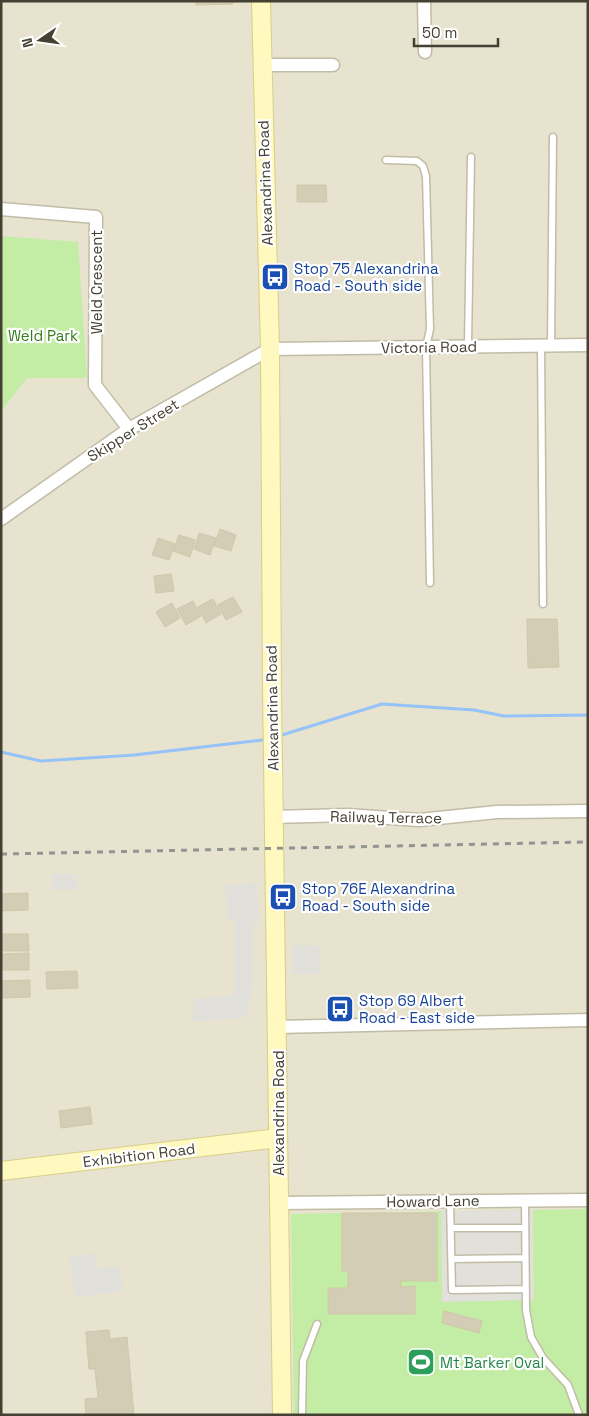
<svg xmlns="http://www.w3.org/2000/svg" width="589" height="1416" font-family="'Space Grotesk',sans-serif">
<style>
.residential{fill:#e7e3cf}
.green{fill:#c3eca5}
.parking{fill:#e2e0db}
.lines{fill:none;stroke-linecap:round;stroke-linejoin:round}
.stream{stroke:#96c3f7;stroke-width:3}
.building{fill:#d4cdb6;stroke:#d1c6a8}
.lane-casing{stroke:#c1bca6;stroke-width:9}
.street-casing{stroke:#c1bca6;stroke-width:15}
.secondary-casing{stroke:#d7ce8c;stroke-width:20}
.lane{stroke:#fff;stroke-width:6}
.street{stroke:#fff;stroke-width:12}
.secondary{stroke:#fff8bf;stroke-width:18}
.rail{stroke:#939393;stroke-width:3;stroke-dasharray:6 6;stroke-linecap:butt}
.labels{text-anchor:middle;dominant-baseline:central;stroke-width:4.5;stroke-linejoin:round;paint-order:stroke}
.street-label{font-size:15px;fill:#444032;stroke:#fff}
.transit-label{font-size:15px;fill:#164399;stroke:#fff;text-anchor:start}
.park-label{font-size:15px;fill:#377b20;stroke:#fff}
.leisure-label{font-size:15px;fill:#27864d;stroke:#fff;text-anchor:start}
</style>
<rect width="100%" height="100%" fill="#f3f0e1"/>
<path class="residential" d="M 1,1 L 588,1 L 588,1415 L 1,1415 Z"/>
<path class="green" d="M 1,236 L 78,242 L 87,378 L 27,378 L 1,411 Z
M 588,1209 L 588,1415 L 294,1415 L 291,1214 Z"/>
<path class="parking" d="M 52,874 L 78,874 L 78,890 L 52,890 Z
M 257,883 L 259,925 L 253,923 L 253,986 L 247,1017 L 193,1022 L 194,999 L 235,995 L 234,920 L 227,920 L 225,885 Z
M 293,945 L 320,946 L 319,974 L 293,974 Z
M 533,1210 L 534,1300 L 442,1302 L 441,1211 Z
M 95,1253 L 96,1268 L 120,1266 L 123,1291 L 76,1297 L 69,1257 Z"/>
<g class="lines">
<path class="stream" d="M 282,735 L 382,704 L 474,710 L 504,716 L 588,715
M 1,752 L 41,761 L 134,755 L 263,740"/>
</g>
<path class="building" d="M 196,1 L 233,1 L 233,4 L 196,5 Z
M 297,185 L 326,185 L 327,202 L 297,202 Z
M 220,529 L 236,535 L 231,551 L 214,546 Z
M 199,533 L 216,538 L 210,555 L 194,549 Z
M 179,535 L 195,540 L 190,557 L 173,551 Z
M 158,538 L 175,544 L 169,560 L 152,555 Z
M 171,574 L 174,591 L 156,593 L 154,576 Z
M 233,597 L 242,612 L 226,620 L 218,605 Z
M 213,599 L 221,614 L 206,623 L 198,607 Z
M 193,601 L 201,616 L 186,625 L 177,609 Z
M 172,603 L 180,618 L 165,627 L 156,612 Z
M 527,619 L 557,619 L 559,667 L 528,668 Z
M 28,893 L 28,910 L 1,911 L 1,894 Z
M 1,934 L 28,934 L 29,951 L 1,951 Z
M 29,953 L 29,970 L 1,970 L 1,954 Z
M 77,971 L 78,988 L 47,989 L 46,972 Z
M 30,980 L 30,997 L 1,998 L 1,981 Z
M 90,1107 L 92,1124 L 61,1128 L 59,1111 Z
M 342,1213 L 437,1213 L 437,1281 L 401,1281 L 401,1287 L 415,1286 L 415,1314 L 328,1314 L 328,1288 L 348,1288 L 348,1271 L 342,1271 Z
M 444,1311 L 482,1321 L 479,1333 L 442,1323 Z
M 109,1330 L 110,1339 L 127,1337 L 134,1415 L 86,1415 L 85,1399 L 98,1398 L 95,1369 L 89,1369 L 86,1332 Z"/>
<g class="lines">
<g class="lane-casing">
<path id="lane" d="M 386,160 L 417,161 L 423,166 L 426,176 L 430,329 L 426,347 L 430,583
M 541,345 L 543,604
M 551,345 L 553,137
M 468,346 L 471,157
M 525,1200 L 526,1310 L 531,1337 L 543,1358 L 568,1385 L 579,1415
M 450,1201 L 452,1290 L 526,1289
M 451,1228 L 525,1228
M 452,1259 L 525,1258
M 302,1415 L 303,1361 L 317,1324"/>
</g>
<g class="street-casing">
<path id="street" d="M 424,1 L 425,52
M 262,65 L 333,65
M 1,209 L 96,217 L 95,385 L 129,429
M 1,519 L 129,429 L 270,349 L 588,345
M 273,817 L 347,815 L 419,820 L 497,812 L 588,811
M 277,1027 L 588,1020
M 278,1203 L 588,1200"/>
</g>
<g class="secondary-casing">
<path id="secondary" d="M 261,1 L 270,349 L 272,689 L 282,1415
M 1,1171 L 278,1138"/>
</g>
<use href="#lane" class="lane"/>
<use href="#street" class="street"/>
<use href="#secondary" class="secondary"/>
<path class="rail" d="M 1,854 L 588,842"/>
</g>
<defs>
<g id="bus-square" transform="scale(1.4375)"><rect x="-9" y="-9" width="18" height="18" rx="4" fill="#1a4fb4" stroke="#fff"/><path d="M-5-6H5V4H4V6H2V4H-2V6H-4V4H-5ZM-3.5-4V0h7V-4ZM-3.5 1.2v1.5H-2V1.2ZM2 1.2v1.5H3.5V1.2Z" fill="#fff"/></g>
<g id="stadium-square" transform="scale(1.4375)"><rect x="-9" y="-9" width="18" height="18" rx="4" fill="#2e9e5b" stroke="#fff"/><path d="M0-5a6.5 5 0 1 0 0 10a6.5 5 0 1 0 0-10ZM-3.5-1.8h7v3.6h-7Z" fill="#fff"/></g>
</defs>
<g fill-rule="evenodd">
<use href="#bus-square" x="275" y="277"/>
<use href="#bus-square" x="283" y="897"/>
<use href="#bus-square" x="340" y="1009"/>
<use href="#stadium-square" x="421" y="1362"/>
</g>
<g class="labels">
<g class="street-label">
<text transform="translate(265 183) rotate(-92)">Alexandrina Road</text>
<text transform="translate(96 282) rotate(-90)">Weld Crescent</text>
<text transform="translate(429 347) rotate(-1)">Victoria Road</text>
<text transform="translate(133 430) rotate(-32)">Skipper Street</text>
<text transform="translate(272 708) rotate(-91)">Alexandrina Road</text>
<text transform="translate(386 817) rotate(1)">Railway Terrace</text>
<text transform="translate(278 1113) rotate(-90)">Alexandrina Road</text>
<text transform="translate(139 1155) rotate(-7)">Exhibition Road</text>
<text transform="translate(433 1201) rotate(-1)">Howard Lane</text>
</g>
<g class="transit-label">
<text x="294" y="268">Stop 75 Alexandrina<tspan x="294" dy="17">Road - South side</tspan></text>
<text x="302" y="888">Stop 76E Alexandrina<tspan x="302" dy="17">Road - South side</tspan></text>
<text x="359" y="1000">Stop 69 Albert<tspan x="359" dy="17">Road - East side</tspan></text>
</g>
<g class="park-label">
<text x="43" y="335">Weld Park</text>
</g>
<g class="leisure-label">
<text x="440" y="1362">Mt Barker Oval</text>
</g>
</g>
<rect width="589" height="1416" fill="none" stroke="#444032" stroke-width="5"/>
<g transform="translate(40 40) rotate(257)" stroke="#ffffff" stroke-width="4" paint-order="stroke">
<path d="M0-4L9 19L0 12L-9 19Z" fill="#444032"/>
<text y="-8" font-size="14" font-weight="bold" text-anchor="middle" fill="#444032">N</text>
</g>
<path d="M414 38v8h84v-8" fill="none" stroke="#444032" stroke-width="2.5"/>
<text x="422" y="38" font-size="15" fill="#444032" stroke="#ffffff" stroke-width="4" paint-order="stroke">50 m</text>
</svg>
